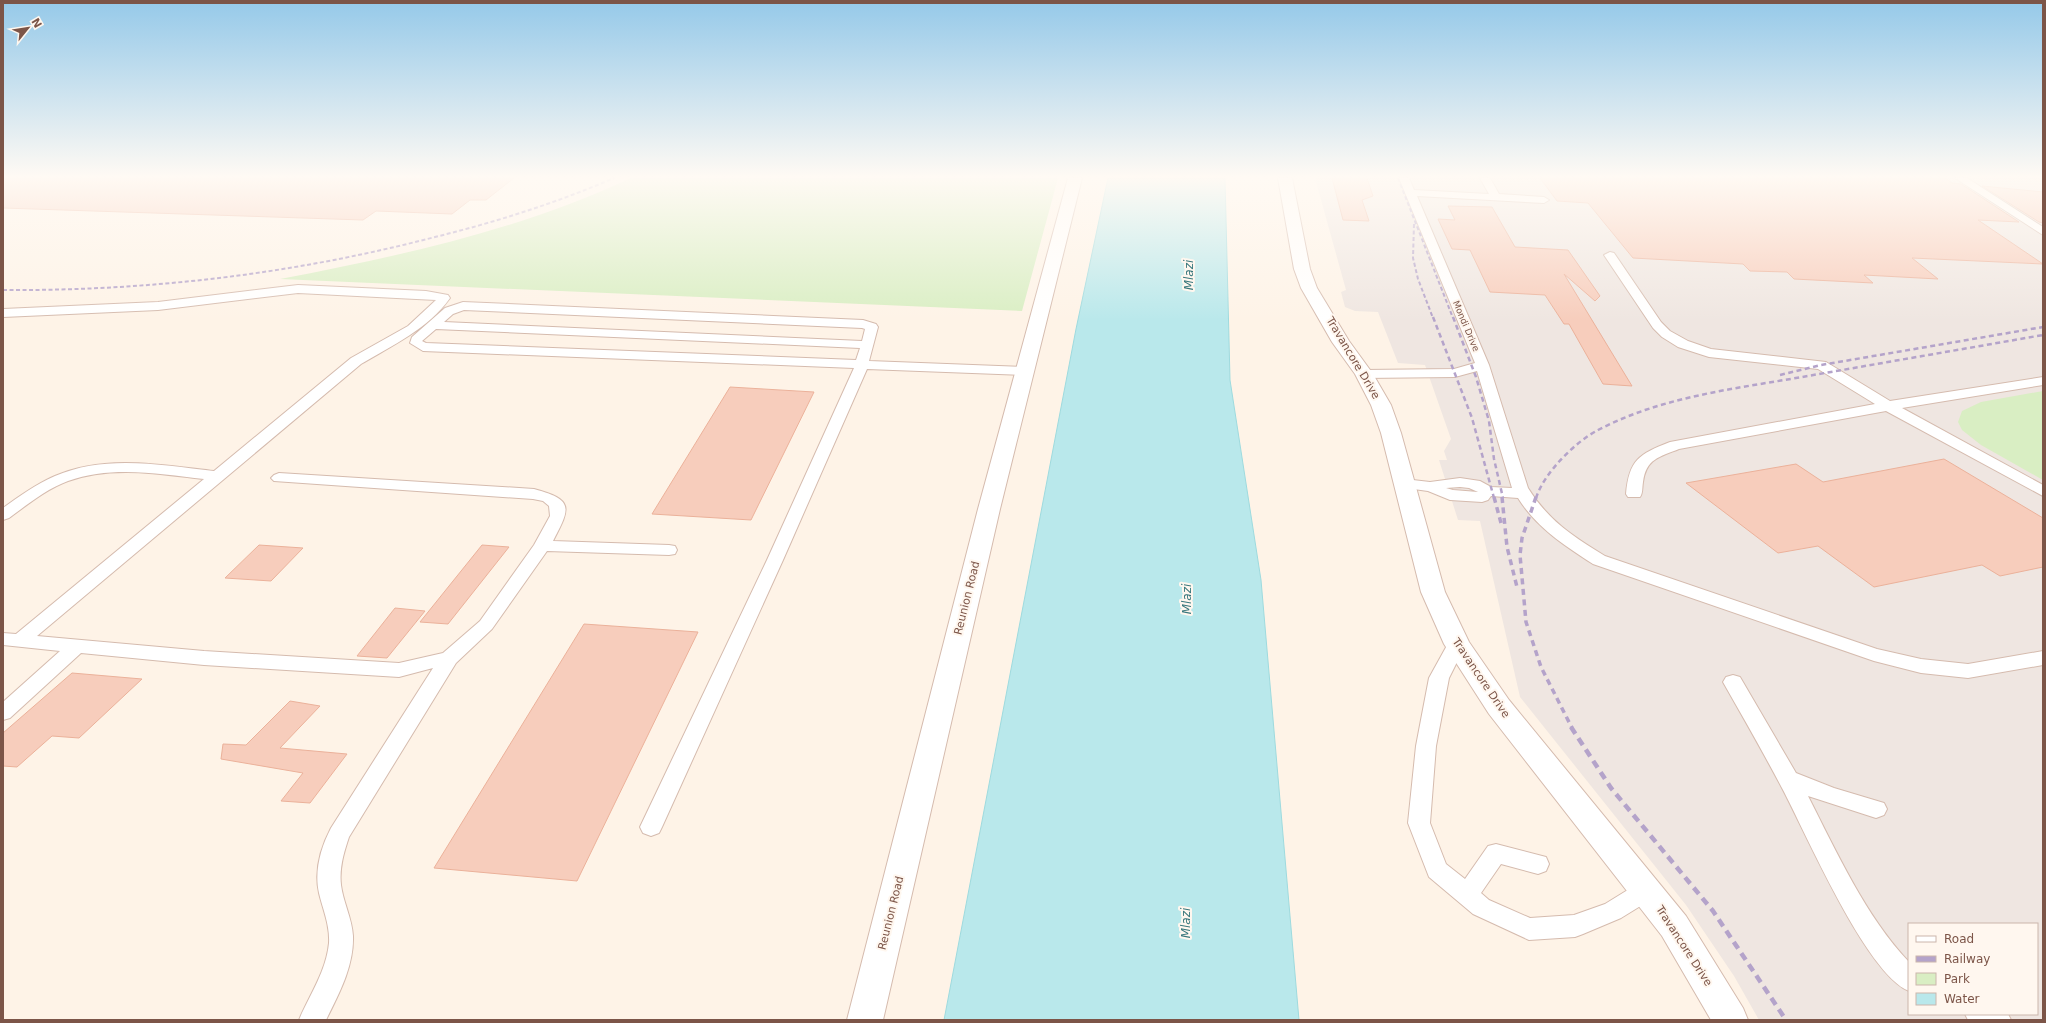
<svg xmlns="http://www.w3.org/2000/svg" width="2046" height="1023" font-family="'DejaVu Sans',sans-serif">
<style>
.industrial{fill:#efe6e1;fill-rule:evenodd}
.green{fill:#d9eec3}
.water{fill:#b9e8eb;stroke:#9edade}
.building{fill:#f7cdbc;stroke:#ebb19a}
.lines{fill:none;stroke-linecap:round;stroke-linejoin:round}
.lane-casing{stroke:#d5bbae;stroke-width:2}
.street-casing{stroke:#d5bbae;stroke-width:2}
.lane{fill:#fff;fill-rule:evenodd}
.street{fill:#fff;fill-rule:evenodd}
.rail-far3{stroke:#b4a3ca;stroke-width:2;stroke-dasharray:4 2.5;stroke-linecap:butt}
.rail-far2{stroke:#b4a3ca;stroke-width:2.5;stroke-dasharray:5 3.5;stroke-linecap:butt}
.rail-far1{stroke:#b4a3ca;stroke-width:3.5;stroke-dasharray:6 4.5;stroke-linecap:butt}
.rail{stroke:#b4a3ca;stroke-width:4.5;stroke-dasharray:8 5.5;stroke-linecap:butt}
.labels{text-anchor:middle;dominant-baseline:central;stroke-width:4;stroke-linejoin:round;paint-order:stroke}
.far-street-label{font-size:9px;fill:#7c5548;stroke:#fff7ef}
.street-label{font-size:11px;fill:#7c5548;stroke:#fff7ef}
.water-label{font-size:12px;font-style:italic;fill:#37767b;stroke:#fff7ef}
</style>
<rect width="100%" height="100%" fill="#fef3e7"/>
<path class="industrial" d="M 1315,178 L 2043,178 L 2043,1020 L 1759,1020 L 1734,976 L 1686,905 L 1520,697 L 1480,521 L 1458,520 L 1439,460 L 1447,460 L 1444,451 L 1451,439 L 1425,365 L 1398,363 L 1378,312 L 1355,311 L 1345,307 L 1341,292 L 1346,290 ZM 1909,924 L 2037,924 L 2037,1014 L 1909,1014 Z"/>
<path class="green" d="M 631,178 L 1058,178 L 1022,311 L 280,279 C 400,256 520,230 631,178 Z
M 2043,391 L 2043,480 L 1981,445 L 1962,430 L 1958,422 L 1962,411 L 1981,402 Z"/>
<path class="water" d="M 1108,178 L 1225,178 L 1230,380 L 1261,580 L 1299,1020 L 944,1020 L 1076,329 Z"/>
<path class="building" d="M 3,178 L 514,178 L 486,200 L 470,200 L 452,214 L 376,211 L 363,220 L 3,208 Z
M 1332,178 L 1367,178 L 1373,196 L 1362,200 L 1369,221 L 1343,220 Z
M 1540,178 L 1945,178 L 1952,183 L 1961,184 L 2019,222 L 1978,220 L 2043,264 L 1912,258 L 1938,279 L 1864,275 L 1873,283 L 1794,279 L 1787,272 L 1750,271 L 1743,264 L 1633,258 L 1588,203 L 1557,201 Z
M 1982,186 L 2043,192 L 2043,223 L 2039,222 Z
M 1448,206 L 1492,207 L 1515,247 L 1568,250 L 1600,296 L 1595,301 L 1564,274 L 1632,386 L 1603,384 L 1569,324 L 1564,324 L 1545,295 L 1490,292 L 1470,250 L 1452,249 L 1438,219 L 1455,220 Z
M 730,387 L 814,392 L 751,520 L 652,514 Z
M 1944,459 L 2043,518 L 2043,567 L 2000,576 L 1982,565 L 1874,587 L 1818,546 L 1778,553 L 1686,483 L 1796,464 L 1823,482 Z
M 259,545 L 303,548 L 271,581 L 225,578 Z
M 482,545 L 509,547 L 448,624 L 420,622 Z
M 395,608 L 425,611 L 387,658 L 357,656 Z
M 584,624 L 698,632 L 577,881 L 434,868 Z
M 72,673 L 142,679 L 79,738 L 52,736 L 17,767 L 3,766 L 3,733 Z
M 290,701 L 320,706 L 280,748 L 347,754 L 310,803 L 281,801 L 303,773 L 221,759 L 223,744 L 246,745 Z"/>
<g class="lines">
<g class="lane-casing">
<path id="lane" d="M 1399,178 L 1409,178 L 1414,190 L 1489,194 L 1480,178 L 1490,178 L 1499,194 L 1544,197 L 1549,200 L 1544,203 L 1417,196 L 1489,365 L 1528,488 C 1548,520 1572,536 1605,556 L 1877,649 L 1921,659 L 1968,664 L 2043,651 L 2043,665 L 1968,678 L 1921,673 L 1874,661 L 1593,564 C 1565,546 1536,527 1518,498 L 1491,496 L 1488,500 L 1482,502 L 1450,500 L 1428,491 L 1399,487 L 1396,484 L 1399,481 L 1404,479 L 1430,482 L 1460,478 L 1480,481 L 1491,487 L 1512,488 L 1477,371 L 1455,377 L 1364,378 L 1357,374 L 1364,370 L 1454,369 L 1475,363 ZM 1460,487 L 1469,488 L 1478,492 L 1453,490 L 1446,488 Z
M 1955,178 L 1967,178 L 2043,227 L 2043,235 Z
M 1610,252 L 1614,253 L 1661,322 L 1670,331 L 1688,341 L 1711,349 L 1826,362 L 1890,401 L 2043,377 L 2043,385 L 1902,408 L 2043,485 L 2043,496 L 1886,411 L 1679,449 C 1659,457 1646,459 1643,482 C 1642,488 1643,493 1640,497 L 1628,497 L 1626,494 C 1629,460 1639,454 1670,442 L 1875,404 L 1818,369 L 1709,357 L 1678,347 L 1662,337 L 1653,328 L 1604,255 Z
M 298,285 L 426,291 L 448,295 L 450,298 C 428,329 393,345 361,364 L 37,636 L 204,651 L 399,663 L 443,653 L 480,621 L 534,545 L 550,516 L 549,506 L 543,501 L 533,499 L 274,481 L 271,478 L 274,475 L 279,473 L 534,489 C 575,500 570,508 553,541 L 669,545 L 675,546 L 677,550 L 675,554 L 669,555 L 547,551 L 492,629 L 456,663 L 349,837 C 344,852 339,868 341,885 C 343,902 352,918 353,936 C 354,966 339,994 326,1020 L 299,1020 C 310,994 326,972 329,943 C 330,925 323,910 319,893 C 314,871 321,847 331,828 L 433,668 L 399,677 L 204,665 L 81,653 L 10,718 L 3,720 L 3,702 L 60,651 L 3,645 L 3,633 L 16,634 L 204,479 C 160,474 112,465 68,481 C 46,489 27,505 9,518 L 3,520 L 3,508 C 20,496 36,484 55,476 C 105,454 162,465 214,471 L 351,358 L 408,326 L 436,300 L 298,293 L 158,310 L 3,317 L 3,309 L 158,302 Z
M 463,302 L 863,320 L 876,324 L 878,327 L 869,361 L 1024,367 L 1031,371 L 1024,375 L 867,369 L 783,560 L 662,827 L 659,833 L 651,836 L 643,833 L 640,827 L 767,560 L 854,368 L 423,351 L 410,343 L 412,337 L 445,308 ZM 464,310 L 862,328 L 865,329 L 862,341 L 444,322 L 453,314 ZM 436,329 L 860,348 L 856,360 L 426,343 L 422,341 Z
M 1457,638 L 1464,640 L 1466,644 L 1449,678 L 1436,746 L 1430,823 L 1446,864 L 1465,879 L 1488,846 L 1496,844 L 1546,857 L 1549,864 L 1546,871 L 1538,874 L 1501,864 L 1481,893 L 1489,900 L 1530,918 L 1574,915 L 1605,904 L 1639,883 L 1647,880 L 1655,883 L 1659,890 L 1655,897 L 1621,918 L 1583,934 L 1575,937 L 1529,940 L 1473,914 L 1429,877 L 1408,823 L 1416,746 L 1429,678 L 1450,640 Z
M 1733,675 L 1740,677 L 1796,773 L 1834,788 L 1884,803 L 1887,809 L 1884,815 L 1876,818 L 1808,796 C 1836,851 1866,917 1909,962 L 1909,991 C 1866,974 1805,831 1782,788 C 1763,752 1743,717 1723,682 L 1726,677 Z
M 1965,1014 L 2008,1014 L 2011,1020 L 1968,1020 Z"/>
</g>
<g class="street-casing">
<path id="street" d="M 1068,178 L 1082,178 L 1000,509 L 883,1020 L 847,1020 L 978,509 Z
M 1278,178 L 1292,178 L 1310,269 L 1317,288 L 1349,341 L 1373,374 L 1391,405 L 1401,433 L 1445,592 L 1469,642 L 1509,700 L 1686,916 L 1743,1008 L 1748,1020 L 1711,1020 L 1662,936 L 1489,714 L 1444,644 L 1421,592 L 1381,433 L 1371,405 L 1355,374 L 1332,342 L 1301,288 L 1294,269 Z"/>
</g>
<use href="#lane" class="lane"/>
<use href="#street" class="street"/>
<path class="rail-far3" d="M 1398,178 L 1453,318
M 1414,224 L 1413,258 L 1418,279 L 1433,318
M 3,290 C 150,291 293,274 435,237 C 496,222 556,203 614,178"/>
<path class="rail-far2" d="M 1433,317 L 1472,418 L 1494,498
M 1453,317 L 1476,377 L 1489,421 L 1494,459 L 1503,498
M 1780,375 L 1821,365 L 2043,327
M 1536,498 C 1544,473 1575,442 1598,430 C 1661,397 1733,389 1802,377 C 1882,363 1963,349 2043,335"/>
<path class="rail-far1" d="M 1494,497 L 1501,523
M 1502,497 L 1507,547 L 1517,587
M 1536,497 L 1522,538 L 1520,555 L 1526,622 L 1541,667 L 1572,728"/>
<path class="rail" d="M 1571,727 L 1611,788 L 1713,911 L 1786,1020"/>
</g>
<linearGradient id="sky" x2="0" y2="1"><stop stop-color="#95c9e9"/><stop offset="0.55" stop-color="#fffaf4"/><stop offset="1" stop-color="#fffaf4" stop-opacity="0"/></linearGradient>
<rect width="2046" height="321" fill="url(#sky)"/>
<g class="labels">
<g class="far-street-label">
<text transform="translate(1466 326) rotate(67)">Mondi Drive</text>
</g>
<g class="street-label">
<text transform="translate(1353 358) rotate(59)">Travancore Drive</text>
<text transform="translate(967 598) rotate(-76)">Reunion Road</text>
<text transform="translate(1481 678) rotate(56)">Travancore Drive</text>
<text transform="translate(891 913) rotate(-76)">Reunion Road</text>
<text transform="translate(1684 946) rotate(57)">Travancore Drive</text>
</g>
<g class="water-label">
<text transform="translate(1189 275) rotate(-90)">Mlazi</text>
<text transform="translate(1187 599) rotate(-90)">Mlazi</text>
<text transform="translate(1186 923) rotate(-90)">Mlazi</text>
</g>
</g>
<rect width="2046" height="1023" fill="none" stroke="#7c5548" stroke-width="8"/>
<rect x="1908" y="923" width="130" height="92" fill="#fff7ef" stroke="#cbb6ac"/>
<rect x="1916" y="936" width="20" height="6" fill="#ffffff" stroke="#cbb6ac"/>
<text x="1944" y="943" font-size="12" fill="#7c5548">Road</text>
<rect x="1916" y="956" width="20" height="6" fill="#b4a3ca" stroke="#cbb6ac"/>
<text x="1944" y="963" font-size="12" fill="#7c5548">Railway</text>
<rect x="1916" y="973" width="20" height="12" fill="#d9eec3" stroke="#cbb6ac"/>
<text x="1944" y="983" font-size="12" fill="#7c5548">Park</text>
<rect x="1916" y="993" width="20" height="12" fill="#b9e8eb" stroke="#cbb6ac"/>
<text x="1944" y="1003" font-size="12" fill="#7c5548">Water</text>
<g transform="translate(28 28) rotate(60)" stroke="#fff7ef" stroke-width="3" paint-order="stroke">
<path d="M0-3L7 15L0 10L-7 15Z" fill="#7c5548"/>
<text y="-6" font-size="11" font-weight="bold" text-anchor="middle" fill="#7c5548">N</text>
</g>
</svg>
